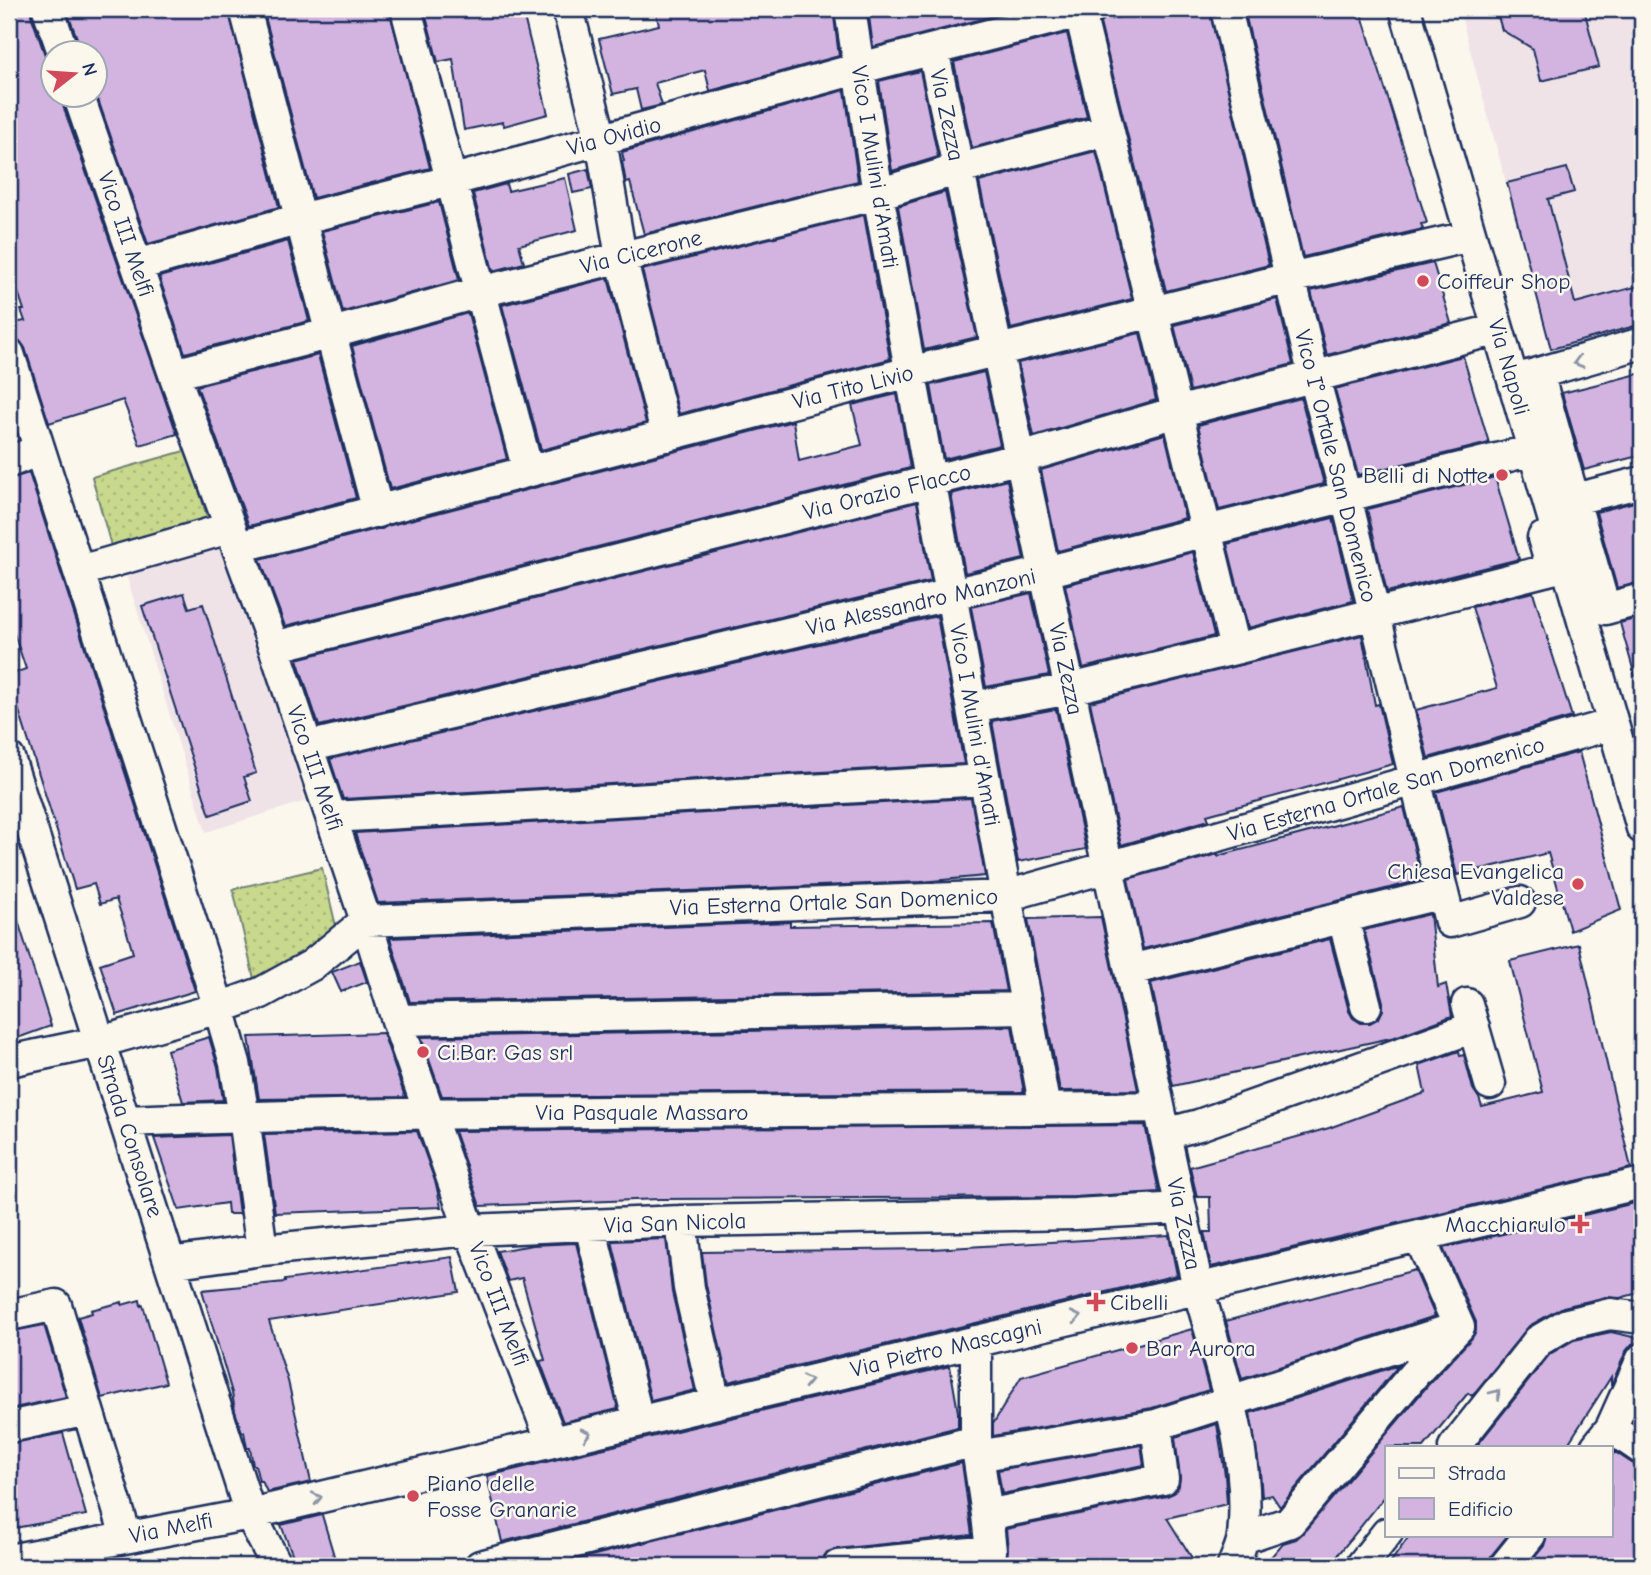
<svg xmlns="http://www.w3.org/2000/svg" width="1651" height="1575" font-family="'Comic Neue',sans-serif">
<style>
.built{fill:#efe3e8}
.garden{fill:url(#garden-dots);stroke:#728475;stroke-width:2}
.building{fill:#d3b4e0;stroke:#1b2f5e;stroke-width:2}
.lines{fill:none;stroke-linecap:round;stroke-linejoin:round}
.minor-casing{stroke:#1b2f5e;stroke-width:35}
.minor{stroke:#fbf7ec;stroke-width:30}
.oneway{stroke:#8b93a5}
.poi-dot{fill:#d1495b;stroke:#fbf7ec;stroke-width:2.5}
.labels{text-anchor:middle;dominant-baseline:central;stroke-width:5;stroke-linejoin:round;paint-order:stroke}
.street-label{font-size:23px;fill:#1b2f5e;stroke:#fbf7ec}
.poi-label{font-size:23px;fill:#1b2f5e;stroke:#fbf7ec;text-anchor:start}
</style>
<defs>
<pattern id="garden-dots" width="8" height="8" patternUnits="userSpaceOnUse" patternTransform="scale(1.75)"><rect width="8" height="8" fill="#c8d88c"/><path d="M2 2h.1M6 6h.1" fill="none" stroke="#abba7b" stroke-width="1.8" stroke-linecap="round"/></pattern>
</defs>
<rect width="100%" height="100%" fill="#fbf7ec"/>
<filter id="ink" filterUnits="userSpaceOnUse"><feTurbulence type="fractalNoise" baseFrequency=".0143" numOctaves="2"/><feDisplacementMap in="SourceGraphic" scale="14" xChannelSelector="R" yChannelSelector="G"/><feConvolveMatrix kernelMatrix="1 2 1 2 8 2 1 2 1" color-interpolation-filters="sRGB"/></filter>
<g filter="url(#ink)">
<path class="built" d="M 1459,9 L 1642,9 L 1642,324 L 1551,349 Z
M 226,543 L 306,801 L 206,832 L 126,574 Z"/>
<path class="garden" d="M 188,450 L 209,525 L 113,553 L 92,477 Z
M 322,868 L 336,926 L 306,955 L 255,983 L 233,889 Z"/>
<path class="building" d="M 9,9 L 31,9 L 31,15 L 46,58 L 52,66 L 52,94 L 61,94 L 61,100 L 177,434 L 140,445 L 123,400 L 49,423 L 25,348 L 20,341 L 13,337 L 9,337 L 9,324 L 25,321 L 21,310 L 24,310 L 9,264 Z
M 66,9 L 228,9 L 279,207 L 148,244 L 94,88 L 94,52 L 80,52 L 80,46 Z
M 263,9 L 389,9 L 430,168 L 313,198 Z
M 424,9 L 522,9 L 548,114 L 504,126 L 503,122 L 464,130 L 453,59 L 438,62 Z
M 678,9 L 833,9 L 839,56 L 710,91 L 705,70 L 655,83 L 662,105 L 641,110 L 636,89 L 613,94 L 599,39 L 659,25 L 656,14 Z
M 868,9 L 1021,9 L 873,47 Z
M 1108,9 L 1111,9 L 1112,19 L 1151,9 L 1209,9 L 1269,265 L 1166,291 L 1100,23 L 1108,14 Z
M 1244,9 L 1360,9 L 1427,223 L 1421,224 L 1423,229 L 1303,257 Z
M 1496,9 L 1584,9 L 1599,67 L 1541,81 L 1533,49 L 1502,30 Z
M 1067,33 L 1087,117 L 972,148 L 954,62 Z
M 920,71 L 938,157 L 892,171 L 879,81 Z
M 845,90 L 858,181 L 644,234 L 630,182 L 626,183 L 622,161 L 624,161 L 622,152 Z
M 1096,151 L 1132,299 L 1011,329 L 979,182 Z
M 1567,168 L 1574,192 L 1548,199 L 1575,303 L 1642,285 L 1642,324 L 1551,349 L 1507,183 Z
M 588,169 L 592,189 L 573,193 L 569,174 Z
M 565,178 L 577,230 L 519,245 L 524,263 L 493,271 L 473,193 L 506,184 L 508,191 Z
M 945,192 L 977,337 L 924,350 L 898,206 Z
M 439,202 L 459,280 L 343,312 L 322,231 Z
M 864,215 L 890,359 L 679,414 L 642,270 Z
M 288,241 L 309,321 L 185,353 L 159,277 Z
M 1433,263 L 1451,323 L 1327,355 L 1311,291 Z
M 608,278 L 646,423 L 541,450 L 502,305 Z
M 1277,299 L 1293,364 L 1190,391 L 1174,325 Z
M 468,313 L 507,459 L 390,489 L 352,346 Z
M 1140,333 L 1156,400 L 1034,436 L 1018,363 Z
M 318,355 L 356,498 L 249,526 L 197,386 Z
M 1463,356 L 1489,443 L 1358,475 L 1335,389 Z
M 984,372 L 1000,445 L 944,459 L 931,385 Z
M 1642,373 L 1642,455 L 1584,470 L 1562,393 Z
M 897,394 L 910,468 L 285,626 L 260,559 L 377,529 L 382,529 L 387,526 L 793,421 L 799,461 L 862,445 L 852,405 Z
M 1301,398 L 1324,484 L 1219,510 L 1198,425 Z
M 1165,434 L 1185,518 L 1058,551 L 1041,470 Z
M 29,473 L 195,991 L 117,1015 L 100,964 L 133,953 L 126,929 L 116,899 L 100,904 L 94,884 L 75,889 L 9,679 L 9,675 L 26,669 L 9,619 L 9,479 Z
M 1495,477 L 1519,559 L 1387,592 L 1367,509 Z
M 1007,480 L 1024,559 L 965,573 L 951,494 Z
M 1642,500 L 1642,582 L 1617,588 L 1596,512 Z
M 917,502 L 931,581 L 319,726 L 297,659 Z
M 1333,518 L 1353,601 L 1248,628 L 1227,544 Z
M 1193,552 L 1214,636 L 1083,668 L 1065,585 Z
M 1533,592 L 1572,717 L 1428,758 L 1416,710 L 1497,688 L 1472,607 Z
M 184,593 L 189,608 L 203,604 L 256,773 L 244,777 L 252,801 L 210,815 L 142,606 Z
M 1031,593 L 1049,675 L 986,687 L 971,607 Z
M 937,616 L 964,764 L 343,799 L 330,759 Z
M 1642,617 L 1642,675 L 1635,676 L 1620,623 Z
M 1362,635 L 1375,705 L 1379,704 L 1393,764 L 1207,815 L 1209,820 L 1121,845 L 1090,702 Z
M 1056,709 L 1086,849 L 1018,862 L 992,721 Z
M 1579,752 L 1621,910 L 1570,931 L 1548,853 L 1457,875 L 1436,792 Z
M 971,798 L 985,876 L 921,882 L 378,903 L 355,833 Z
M 1404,807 L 1422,880 L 1143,949 L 1128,879 L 1218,854 L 1218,856 Z
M 14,908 L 51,1026 L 9,1041 L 9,909 Z
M 1430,914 L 1438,987 L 1446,984 L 1452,1016 L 1395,1037 L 1173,1086 L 1151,983 L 1330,939 L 1349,1011 L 1353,1018 L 1361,1023 L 1370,1023 L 1379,1018 L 1383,1010 L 1383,1002 L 1364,930 Z
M 1101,917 L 1138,1090 L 1060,1091 L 1028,919 Z
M 790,922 L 790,926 L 993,923 L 1006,991 L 410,1002 L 390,938 Z
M 1579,944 L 1631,1168 L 1211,1267 L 1204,1232 L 1211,1232 L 1210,1197 L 1197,1197 L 1190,1167 L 1329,1128 L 1425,1093 L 1419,1065 L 1459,1051 L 1460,1056 L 1464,1055 L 1473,1089 L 1479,1098 L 1482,1107 L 1543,1092 L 1510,961 Z
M 360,961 L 367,982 L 341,992 L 332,972 Z
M 1012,1026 L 1024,1092 L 442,1096 L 421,1037 Z
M 383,1033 L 405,1097 L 259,1099 L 249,1037 Z
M 209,1037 L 218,1067 L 223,1100 L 183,1102 L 167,1050 Z
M 1145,1125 L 1159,1192 L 1074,1197 L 660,1199 L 480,1206 L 454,1131 Z
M 417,1131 L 436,1184 L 441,1207 L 275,1213 L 264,1134 Z
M 229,1135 L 239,1214 L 228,1214 L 227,1203 L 179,1210 L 154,1138 Z
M 1639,1202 L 1639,1204 L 1642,1203 L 1642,1292 L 1620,1298 L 1606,1297 L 1563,1307 L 1529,1326 L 1472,1396 L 1468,1393 L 1424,1447 L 1387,1447 L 1387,1494 L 1329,1566 L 1263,1566 L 1283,1543 L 1296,1539 L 1303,1533 L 1428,1385 L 1472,1338 L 1476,1331 L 1476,1322 L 1443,1248 Z
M 1169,1235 L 1177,1275 L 728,1382 L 706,1285 L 702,1252 L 932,1249 Z
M 666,1239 L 672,1292 L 695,1390 L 651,1401 L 612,1241 Z
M 576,1243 L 618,1409 L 563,1422 L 540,1361 L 545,1360 L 522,1278 L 508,1281 L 497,1251 L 533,1245 Z
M 452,1257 L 459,1292 L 269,1321 L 288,1381 L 311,1482 L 267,1492 L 262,1481 L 259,1481 L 255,1465 L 253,1465 L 250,1448 L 247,1448 L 244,1432 L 242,1432 L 235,1411 L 232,1393 L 202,1290 L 285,1282 L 285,1280 Z
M 1415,1270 L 1435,1316 L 1242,1379 L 1226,1321 Z
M 140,1300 L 141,1306 L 143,1305 L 166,1383 L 102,1398 L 78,1317 L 92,1313 L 91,1310 L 122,1302 L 122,1305 Z
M 44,1325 L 66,1397 L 9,1409 L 9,1332 Z
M 1192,1329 L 1209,1390 L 1152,1408 L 993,1436 L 993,1424 L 1021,1377 Z
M 1611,1332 L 1642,1339 L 1642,1342 L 1632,1344 L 1626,1351 L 1611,1386 L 1611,1377 L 1566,1447 L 1476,1447 L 1550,1354 L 1574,1340 Z
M 1399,1365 L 1280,1507 L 1272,1495 L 1262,1497 L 1260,1471 L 1250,1413 Z
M 950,1366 L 958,1412 L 958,1427 L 502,1542 L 487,1476 Z
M 1217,1424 L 1225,1475 L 1227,1504 L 1167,1518 L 1197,1566 L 999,1566 L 1007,1557 L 1008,1549 L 1006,1529 L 1167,1496 L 1174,1493 L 1179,1486 L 1180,1477 L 1175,1437 Z
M 63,1433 L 86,1515 L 9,1529 L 9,1444 Z
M 1141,1445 L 1144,1465 L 1002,1494 L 998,1470 Z
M 1615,1452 L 1632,1463 L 1642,1466 L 1642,1554 L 1634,1566 L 1527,1566 L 1544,1546 L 1547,1535 L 1611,1535 L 1611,1457 Z
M 962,1463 L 972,1535 L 836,1549 L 827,1552 L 822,1559 L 748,1566 L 741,1566 L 739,1560 L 713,1566 L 551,1566 Z
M 322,1515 L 337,1566 L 297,1566 L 281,1525 Z
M 1410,1535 L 1508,1535 L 1491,1556 L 1488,1566 L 1388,1566 Z"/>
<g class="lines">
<g class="minor-casing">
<path id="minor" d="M 48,9 L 63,52
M 245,9 L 378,512
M 406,9 L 528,471
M 568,9 L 601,140 L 621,257 L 667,436
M 850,9 L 878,194 L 1045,1109
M 1079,9 L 1235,649
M 1226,9 L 1314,377 L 1346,497 L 1450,922 L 1520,902
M 1405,9 L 1613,724 L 1642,828
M 933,50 L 1198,1288 C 1220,1367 1252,1453 1243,1536 C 1242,1546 1236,1557 1233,1566
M 78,94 L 174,374 L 274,647 L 366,921 L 397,1020 L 470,1230 L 552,1442
M 137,265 L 300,219 L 450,181 L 860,68 L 1091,9
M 9,354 L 219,1008 L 235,1063 L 244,1117 L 262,1250
M 1538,373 L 1605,609 L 1642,599
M 174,374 L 332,333 L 480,292 L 878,194 L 959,169 L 1108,130
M 1518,379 L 1642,343
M 9,462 L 39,450
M 1575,499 L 1642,482
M 238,547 L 910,372 L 1290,278 L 1471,236
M 80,571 L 229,528
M 274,647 L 1021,458 L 1177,412 L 1498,329
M 972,707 L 1070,689 L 1235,649 L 1552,569 L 1543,538
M 307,747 L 1045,572 L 1206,531 L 1533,450
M 9,758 L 250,1514 L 277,1566
M 331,817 L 985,780
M 1343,918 L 1366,1006
M 1130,970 L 1443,893
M 1467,1004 L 1490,1084
M 397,1020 L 1026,1008
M 9,1061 L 100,1042 L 219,1008 L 261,993 L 312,965 L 366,921 L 1006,896 L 1613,724
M 125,1121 C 470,1108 814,1114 1159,1107
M 1165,1134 L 1199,1125 L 1474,1027
M 681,1221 L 689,1288 L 711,1384
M 590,1226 L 634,1403
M 170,1263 L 262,1250 L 470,1230 L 681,1221 L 1075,1214 L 1181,1208
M 9,1315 L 56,1305 L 126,1536
M 9,1427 L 87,1410
M 1611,1428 L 1642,1449
M 1454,1447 L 1538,1341 L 1567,1324 L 1610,1314 L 1642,1318
M 1596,1447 L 1611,1428 L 1642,1359
M 978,1456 L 1156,1425 L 1459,1327
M 987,1515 L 1163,1479 L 1156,1425
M 1243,1538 L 1290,1522 L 1415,1373 L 1459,1327 L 1419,1236
M 9,1560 L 250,1514 L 1642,1183
M 480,1566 L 976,1441
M 838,1566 L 991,1551 L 987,1515 L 976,1441 L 976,1341
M 1361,1566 L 1387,1533
M 1505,1566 L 1530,1535"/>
</g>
<use href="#minor" class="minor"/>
</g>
<defs><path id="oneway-chevron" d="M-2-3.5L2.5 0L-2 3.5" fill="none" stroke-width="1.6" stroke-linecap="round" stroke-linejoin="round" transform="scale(1.75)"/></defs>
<g class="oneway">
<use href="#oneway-chevron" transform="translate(1578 362) rotate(164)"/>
<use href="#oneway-chevron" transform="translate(1076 1317) rotate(-13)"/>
<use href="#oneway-chevron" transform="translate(807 1381) rotate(-13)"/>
<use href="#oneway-chevron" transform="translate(1496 1394) rotate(-52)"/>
<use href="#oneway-chevron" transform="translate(586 1434) rotate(-14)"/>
<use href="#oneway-chevron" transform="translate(317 1498) rotate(-13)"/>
</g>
</g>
<g class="poi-dot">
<circle cx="1423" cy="281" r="7"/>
<circle cx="1502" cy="475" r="7"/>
<circle cx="1578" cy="884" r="7"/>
<circle cx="423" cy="1052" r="7"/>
<path d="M1576.5 1213.5h7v7h7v7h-7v7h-7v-7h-7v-7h7z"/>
<path d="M1092.5 1291.5h7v7h7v7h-7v7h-7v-7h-7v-7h7z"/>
<circle cx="1132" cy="1348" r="7"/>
<circle cx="413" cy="1496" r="7"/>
</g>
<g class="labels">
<g class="street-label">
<text transform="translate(947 115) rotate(78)">Via Zezza</text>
<text transform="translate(614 136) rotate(-15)">Via Ovidio</text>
<text transform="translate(875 167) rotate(81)">Vico I Mulini d'Amati</text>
<text transform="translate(126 234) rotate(71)">Vico III Melfi</text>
<text transform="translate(641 252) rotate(-14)">Via Cicerone</text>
<text transform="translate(1509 367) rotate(74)">Via Napoli</text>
<text transform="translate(853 387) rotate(-14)">Via Tito Livio</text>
<text transform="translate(1336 466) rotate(76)">Vico I° Ortale San Domenico</text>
<text transform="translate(887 492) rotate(-14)">Via Orazio Flacco</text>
<text transform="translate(921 602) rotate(-13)">Via Alessandro Manzoni</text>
<text transform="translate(1066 669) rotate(78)">Via Zezza</text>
<text transform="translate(975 725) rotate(80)">Vico I Mulini d'Amati</text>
<text transform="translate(315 768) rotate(71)">Vico III Melfi</text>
<text transform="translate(1386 789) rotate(-16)">Via Esterna Ortale San Domenico</text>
<text transform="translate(834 902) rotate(-2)">Via Esterna Ortale San Domenico</text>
<text x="642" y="1112">Via Pasquale Massaro</text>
<text transform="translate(130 1136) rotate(72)">Strada Consolare</text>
<text transform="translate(675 1223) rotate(-2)">Via San Nicola</text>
<text transform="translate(1184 1224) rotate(78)">Via Zezza</text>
<text transform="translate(499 1304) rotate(69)">Vico III Melfi</text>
<text transform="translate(946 1348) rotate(-13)">Via Pietro Mascagni</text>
<text transform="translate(171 1528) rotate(-11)">Via Melfi</text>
</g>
<g class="poi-label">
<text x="1437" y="281">Coiffeur Shop</text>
<text x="1488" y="475" text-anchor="end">Belli di Notte</text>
<text x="1564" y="871" text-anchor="end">Chiesa Evangelica<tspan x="1564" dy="26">Valdese</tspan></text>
<text x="437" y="1052">Ci.Bar. Gas srl</text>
<text x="1566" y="1224" text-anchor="end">Macchiarulo</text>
<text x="1110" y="1302">Cibelli</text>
<text x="1146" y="1348">Bar Aurora</text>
<text x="427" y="1483">Piano delle<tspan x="427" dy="26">Fosse Granarie</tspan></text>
</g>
</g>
<rect width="1651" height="1575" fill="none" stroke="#fbf7ec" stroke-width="35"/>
<rect x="18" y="18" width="1616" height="1540" fill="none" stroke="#1b2f5e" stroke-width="2.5" filter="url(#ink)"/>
<rect x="1385" y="1446" width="228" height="91" fill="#fbf7ec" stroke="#a1a7b3" stroke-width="2"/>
<rect x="1399" y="1468" width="35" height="10" fill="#fbf7ec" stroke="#a1a7b3" stroke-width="2"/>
<text x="1448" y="1480" font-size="21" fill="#1b2f5e">Strada</text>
<rect x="1399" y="1498" width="35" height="21" fill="#d3b4e0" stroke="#a1a7b3" stroke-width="2"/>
<text x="1448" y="1516" font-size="21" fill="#1b2f5e">Edificio</text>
<g transform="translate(74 74) rotate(73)"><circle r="33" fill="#fbf7ec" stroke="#a1a7b3" stroke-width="2"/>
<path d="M0-5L12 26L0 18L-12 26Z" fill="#d1495b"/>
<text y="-10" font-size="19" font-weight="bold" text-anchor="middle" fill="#1b2f5e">N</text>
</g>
</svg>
